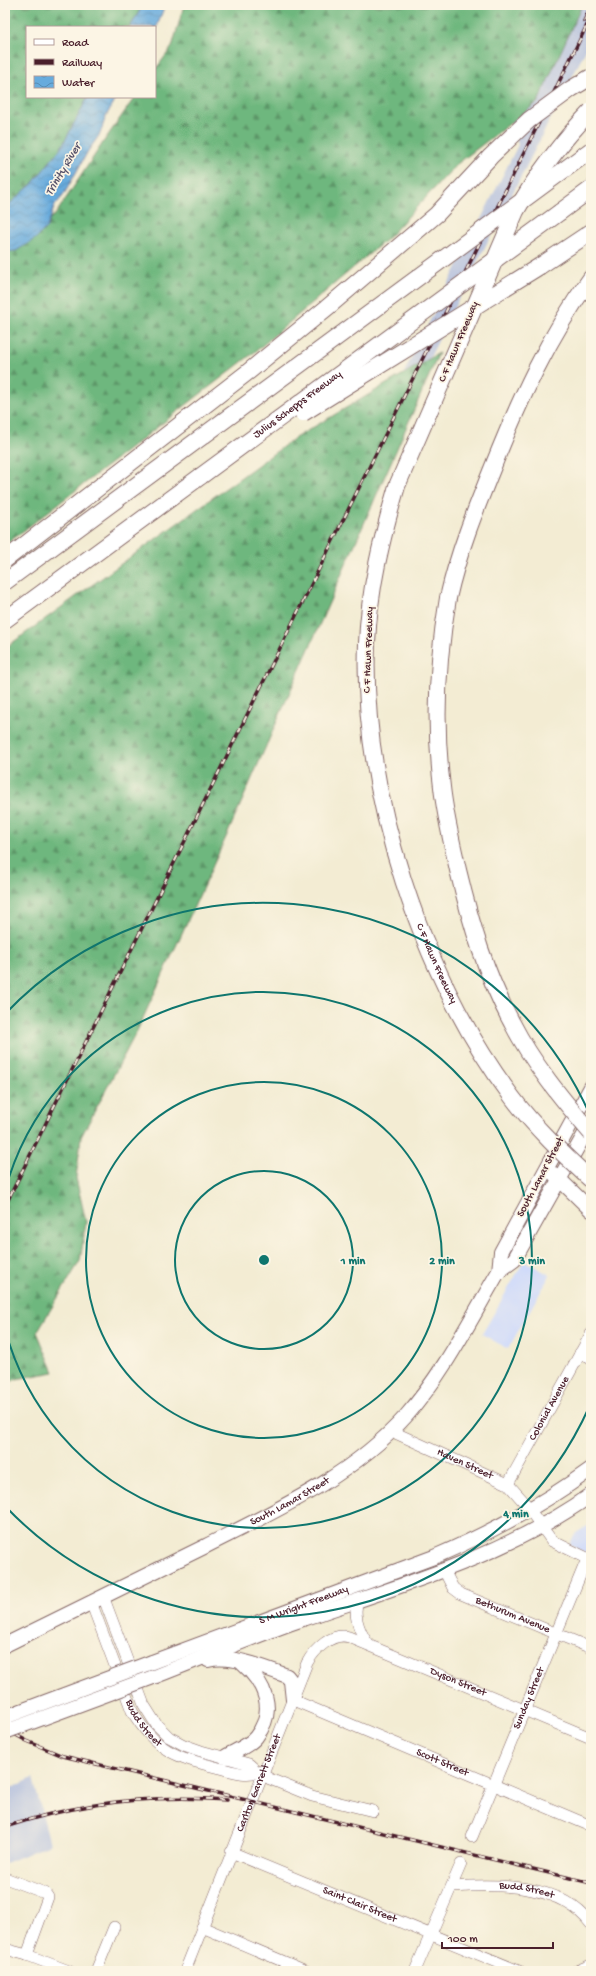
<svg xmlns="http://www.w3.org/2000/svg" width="596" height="1976" font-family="'Gochi Hand',sans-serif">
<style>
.built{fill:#cfdafa}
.railway{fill:#bac4de}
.forest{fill:url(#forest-firs);stroke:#5c6b54}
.water{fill:url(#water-waves);stroke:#586584}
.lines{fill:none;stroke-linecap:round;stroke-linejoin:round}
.minor-casing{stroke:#856766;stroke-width:12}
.major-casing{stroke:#856766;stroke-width:16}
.highway-casing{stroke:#856766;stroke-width:18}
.minor{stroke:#fff;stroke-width:11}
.major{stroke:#fff;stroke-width:14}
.highway{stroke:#fff;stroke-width:16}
.rail-casing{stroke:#4a1f2b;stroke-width:3.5}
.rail{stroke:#fcf5e5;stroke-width:2;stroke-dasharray:6;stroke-linecap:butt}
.major-bridge-casing{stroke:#856766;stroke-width:16;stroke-linecap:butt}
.highway-bridge-casing{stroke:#856766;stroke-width:18;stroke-linecap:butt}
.major-bridge{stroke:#fff;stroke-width:14}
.highway-bridge{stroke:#fff;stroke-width:16}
.ring{fill:none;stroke:#0f766e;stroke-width:2}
.labels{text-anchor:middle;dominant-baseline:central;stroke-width:3.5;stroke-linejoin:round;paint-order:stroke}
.street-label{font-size:11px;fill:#4a1f2b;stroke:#fcf5e5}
.water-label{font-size:12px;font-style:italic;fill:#545069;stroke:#fcf5e5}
.centre{fill:#0f766e;stroke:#fcf5e5;stroke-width:2}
.ring-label{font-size:12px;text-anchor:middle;font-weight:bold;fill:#0f766e;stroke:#fcf5e5;stroke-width:3.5;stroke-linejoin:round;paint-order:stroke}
</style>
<defs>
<pattern id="forest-firs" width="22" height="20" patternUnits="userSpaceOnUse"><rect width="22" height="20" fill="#6eb77e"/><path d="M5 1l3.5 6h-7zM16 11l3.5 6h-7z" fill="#5c9467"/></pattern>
<pattern id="water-waves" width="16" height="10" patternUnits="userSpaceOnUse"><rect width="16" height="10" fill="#67abdd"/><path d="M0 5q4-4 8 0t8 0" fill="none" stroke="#578bb3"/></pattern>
</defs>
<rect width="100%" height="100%" fill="#fcf5e5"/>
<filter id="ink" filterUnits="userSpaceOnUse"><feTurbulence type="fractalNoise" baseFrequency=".025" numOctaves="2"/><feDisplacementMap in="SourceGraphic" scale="8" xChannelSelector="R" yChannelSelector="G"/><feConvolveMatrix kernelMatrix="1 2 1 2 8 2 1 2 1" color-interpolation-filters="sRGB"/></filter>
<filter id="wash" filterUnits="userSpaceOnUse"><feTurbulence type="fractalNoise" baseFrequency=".012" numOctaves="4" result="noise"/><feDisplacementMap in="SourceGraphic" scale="16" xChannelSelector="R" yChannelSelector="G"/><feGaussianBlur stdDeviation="0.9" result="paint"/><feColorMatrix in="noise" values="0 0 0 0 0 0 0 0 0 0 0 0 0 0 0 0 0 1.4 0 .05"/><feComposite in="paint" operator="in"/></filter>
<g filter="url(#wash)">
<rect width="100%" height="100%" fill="#f3ecd3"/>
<path class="built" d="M 524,1261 L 550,1275 L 508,1349 L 482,1334 Z
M 591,1524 L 591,1555 L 569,1545 L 576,1533 Z"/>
<path class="railway" d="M 566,5 L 591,5 L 591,40 L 461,294 L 5,1226 L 5,1179 L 371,438 L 518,145 L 512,119 Z
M 33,1778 L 50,1844 L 5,1863 L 5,1791 Z"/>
<path class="forest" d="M 5,5 L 143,5 L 130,27 L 27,27 L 27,97 L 88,97 L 61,148 L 32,184 L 5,208 Z
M 184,5 L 582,5 L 538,102 L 457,164 L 388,238 L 256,351 L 5,545 L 5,248 L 55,215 L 106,138 L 135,97 L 155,97 L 155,70 L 172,47 Z
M 439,353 L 227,835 L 138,1029 L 81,1137 L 76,1178 L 86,1222 L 80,1261 L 37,1332 L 54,1372 L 16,1379 L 5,1385 L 5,648 L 295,438 Z"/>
<path class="water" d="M 143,5 L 165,5 L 155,32 L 155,27 L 130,27 Z
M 88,97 L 117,97 L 106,116 L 100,134 L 88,151 L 63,196 L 55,205 L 47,227 L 35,239 L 16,251 L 5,252 L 5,208 L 32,184 L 61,148 Z"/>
</g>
<g filter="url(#ink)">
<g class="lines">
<g class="minor-casing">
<g id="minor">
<path d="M 580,1353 L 591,1359"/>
<path id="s1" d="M 391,1431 L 508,1484 L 524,1502 L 552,1541 L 591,1560"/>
<path id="s2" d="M 508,1484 L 591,1334"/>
<path id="s3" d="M 444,1570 L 453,1588 L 461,1594 L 591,1648"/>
<path d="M 103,1596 L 144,1705 L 156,1724 L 169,1737 L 184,1745 L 201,1751 L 249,1764 L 258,1772 L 270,1779 L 312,1796 L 373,1811"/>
<path d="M 358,1600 C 353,1615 359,1631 368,1644"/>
<path id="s4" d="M 91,1602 L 132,1711 C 156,1751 175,1757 219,1768 C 232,1771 244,1776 258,1772"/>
<path id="s5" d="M 293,1700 L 591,1826"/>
<path id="s6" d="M 472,1837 L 587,1559"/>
<path id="s7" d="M 231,1852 L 519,1971"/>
<path d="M 5,1878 L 45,1893 L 48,1897 L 27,1955"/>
<path id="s8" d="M 453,1887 C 498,1884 561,1883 591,1924"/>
<path d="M 202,1927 L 306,1971"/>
<path d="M 5,1949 L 27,1955 L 69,1971"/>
<path d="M 96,1971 L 114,1927"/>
<path id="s9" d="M 185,1971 L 307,1663 C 314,1650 332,1632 349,1637 L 591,1738"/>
<path d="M 415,1971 L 461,1864"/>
<path d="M 576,1971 L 591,1965"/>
</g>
</g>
<g class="major-casing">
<g id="major">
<path d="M 591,1087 L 501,1252 L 499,1271 L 514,1260 L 591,1123"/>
<path d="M 554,1174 L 591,1210"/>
<path id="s10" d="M 5,1645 C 72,1612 139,1579 206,1546 C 277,1510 352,1476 406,1416 C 444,1373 470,1320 499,1271"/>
<path d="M 208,1660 C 230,1654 266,1668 287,1676 L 291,1681 L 293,1700"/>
<path id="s11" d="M 152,1662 L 434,1557 C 490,1533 542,1505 591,1469"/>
<path d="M 156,1676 C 205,1657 254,1636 303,1619 C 402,1585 505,1556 591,1495"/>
<path d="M 225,1757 C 235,1751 249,1746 256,1737 C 277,1710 265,1683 242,1663"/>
</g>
</g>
<g class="highway-casing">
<path id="highway" d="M 560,212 L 591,189
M 540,266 L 591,232
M 448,598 C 458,553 475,511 492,469 C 519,401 548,337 591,278
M 5,620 L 201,476"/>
</g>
<use href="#minor" class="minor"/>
<use href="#major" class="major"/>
<use href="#highway" class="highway"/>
<g class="rail-casing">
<path id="rail" d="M 584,21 L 591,6
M 5,1206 L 591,17
M 5,1729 L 27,1741 L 63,1756 L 591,1883
M 5,1827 C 77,1803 152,1794 227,1800"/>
</g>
<use href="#rail" class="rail"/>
<g class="major-bridge-casing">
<path id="major-bridge" d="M 5,1717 L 152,1662
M 5,1732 L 156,1676"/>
</g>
<g class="highway-bridge-casing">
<g id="highway-bridge">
<path id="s12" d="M 591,111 C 562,141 537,174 516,211 L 397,486 C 382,537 369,590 367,643 C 361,794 422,976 512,1097 C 535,1128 563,1154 591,1180"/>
<path d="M 303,413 L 540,266"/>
<path id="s13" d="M 201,476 L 560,212"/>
<path d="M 5,560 L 248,372 L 329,306 L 437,214 L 491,156 L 529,120 L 571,89 L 591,77"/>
<path d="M 5,582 L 591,150"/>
<path d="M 448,598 C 437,661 434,723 442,787 C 445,815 452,843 458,870 C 471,924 486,975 512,1023 C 533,1064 562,1099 591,1133"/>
</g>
</g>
<use href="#major-bridge" class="major-bridge"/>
<use href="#highway-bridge" class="highway-bridge"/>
</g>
</g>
<g class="ring">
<circle cx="264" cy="1260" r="89"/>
<circle cx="264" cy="1260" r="178"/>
<path d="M5 1191A268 268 0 1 1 5 1329"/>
<path d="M590 1405A357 357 0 0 1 5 1506M5 1014A357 357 0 0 1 590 1115"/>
</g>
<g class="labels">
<g class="street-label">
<text transform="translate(459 342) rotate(-67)">C F Hawn Freeway</text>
<text stroke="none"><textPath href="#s13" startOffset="120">Julius Schepps Freeway</textPath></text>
<text transform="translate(369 650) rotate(-88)">C F Hawn Freeway</text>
<text stroke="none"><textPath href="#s12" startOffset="916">C F Hawn Freeway</textPath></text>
<text transform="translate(541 1177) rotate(-62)">South Lamar Street</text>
<text stroke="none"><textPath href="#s2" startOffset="86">Colonial Avenue</textPath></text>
<text stroke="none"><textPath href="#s1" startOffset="81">Haven Street</textPath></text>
<text stroke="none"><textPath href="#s10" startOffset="319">South Lamar Street</textPath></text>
<text stroke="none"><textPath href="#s11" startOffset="162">S M Wright Freeway</textPath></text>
<text stroke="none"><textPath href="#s3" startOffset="86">Bethurum Avenue</textPath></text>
<text stroke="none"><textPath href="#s9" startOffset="502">Dyson Street</textPath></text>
<text stroke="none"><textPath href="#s6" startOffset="150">Sunday Street</textPath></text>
<text stroke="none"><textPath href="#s4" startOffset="133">Budd Street</textPath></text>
<text stroke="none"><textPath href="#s5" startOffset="162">Scott Street</textPath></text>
<text stroke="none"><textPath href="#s9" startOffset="202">Carlton Garrett Street</textPath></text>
<text stroke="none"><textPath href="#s8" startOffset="74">Budd Street</textPath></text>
<text stroke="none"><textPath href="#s7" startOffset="139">Saint Clair Street</textPath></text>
</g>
<g class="water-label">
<text transform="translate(64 170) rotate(-59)">Trinity River</text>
</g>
</g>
<circle cx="264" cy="1260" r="6" class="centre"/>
<g class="ring-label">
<text x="353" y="1264">1 min</text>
<text x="442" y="1264">2 min</text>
<text x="532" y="1264">3 min</text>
<text x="516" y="1517">4 min</text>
</g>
<rect width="596" height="1976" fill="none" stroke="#fcf5e5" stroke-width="20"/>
<rect x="26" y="26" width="130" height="72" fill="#fcf5e5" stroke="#b59f9b"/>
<rect x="34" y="39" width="20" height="6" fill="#ffffff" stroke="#b59f9b"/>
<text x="62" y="46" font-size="12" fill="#4a1f2b">Road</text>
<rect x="34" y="59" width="20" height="6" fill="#4a1f2b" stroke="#b59f9b"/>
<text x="62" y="66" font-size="12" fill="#4a1f2b">Railway</text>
<rect x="34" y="76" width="20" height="12" fill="url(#water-waves)" stroke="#b59f9b"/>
<text x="62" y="86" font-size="12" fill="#4a1f2b">Water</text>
<path d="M442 1942v6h111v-6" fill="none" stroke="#4a1f2b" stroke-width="2"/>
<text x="448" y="1942" font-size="12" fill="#4a1f2b" stroke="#fcf5e5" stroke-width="3" paint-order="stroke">100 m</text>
</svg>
